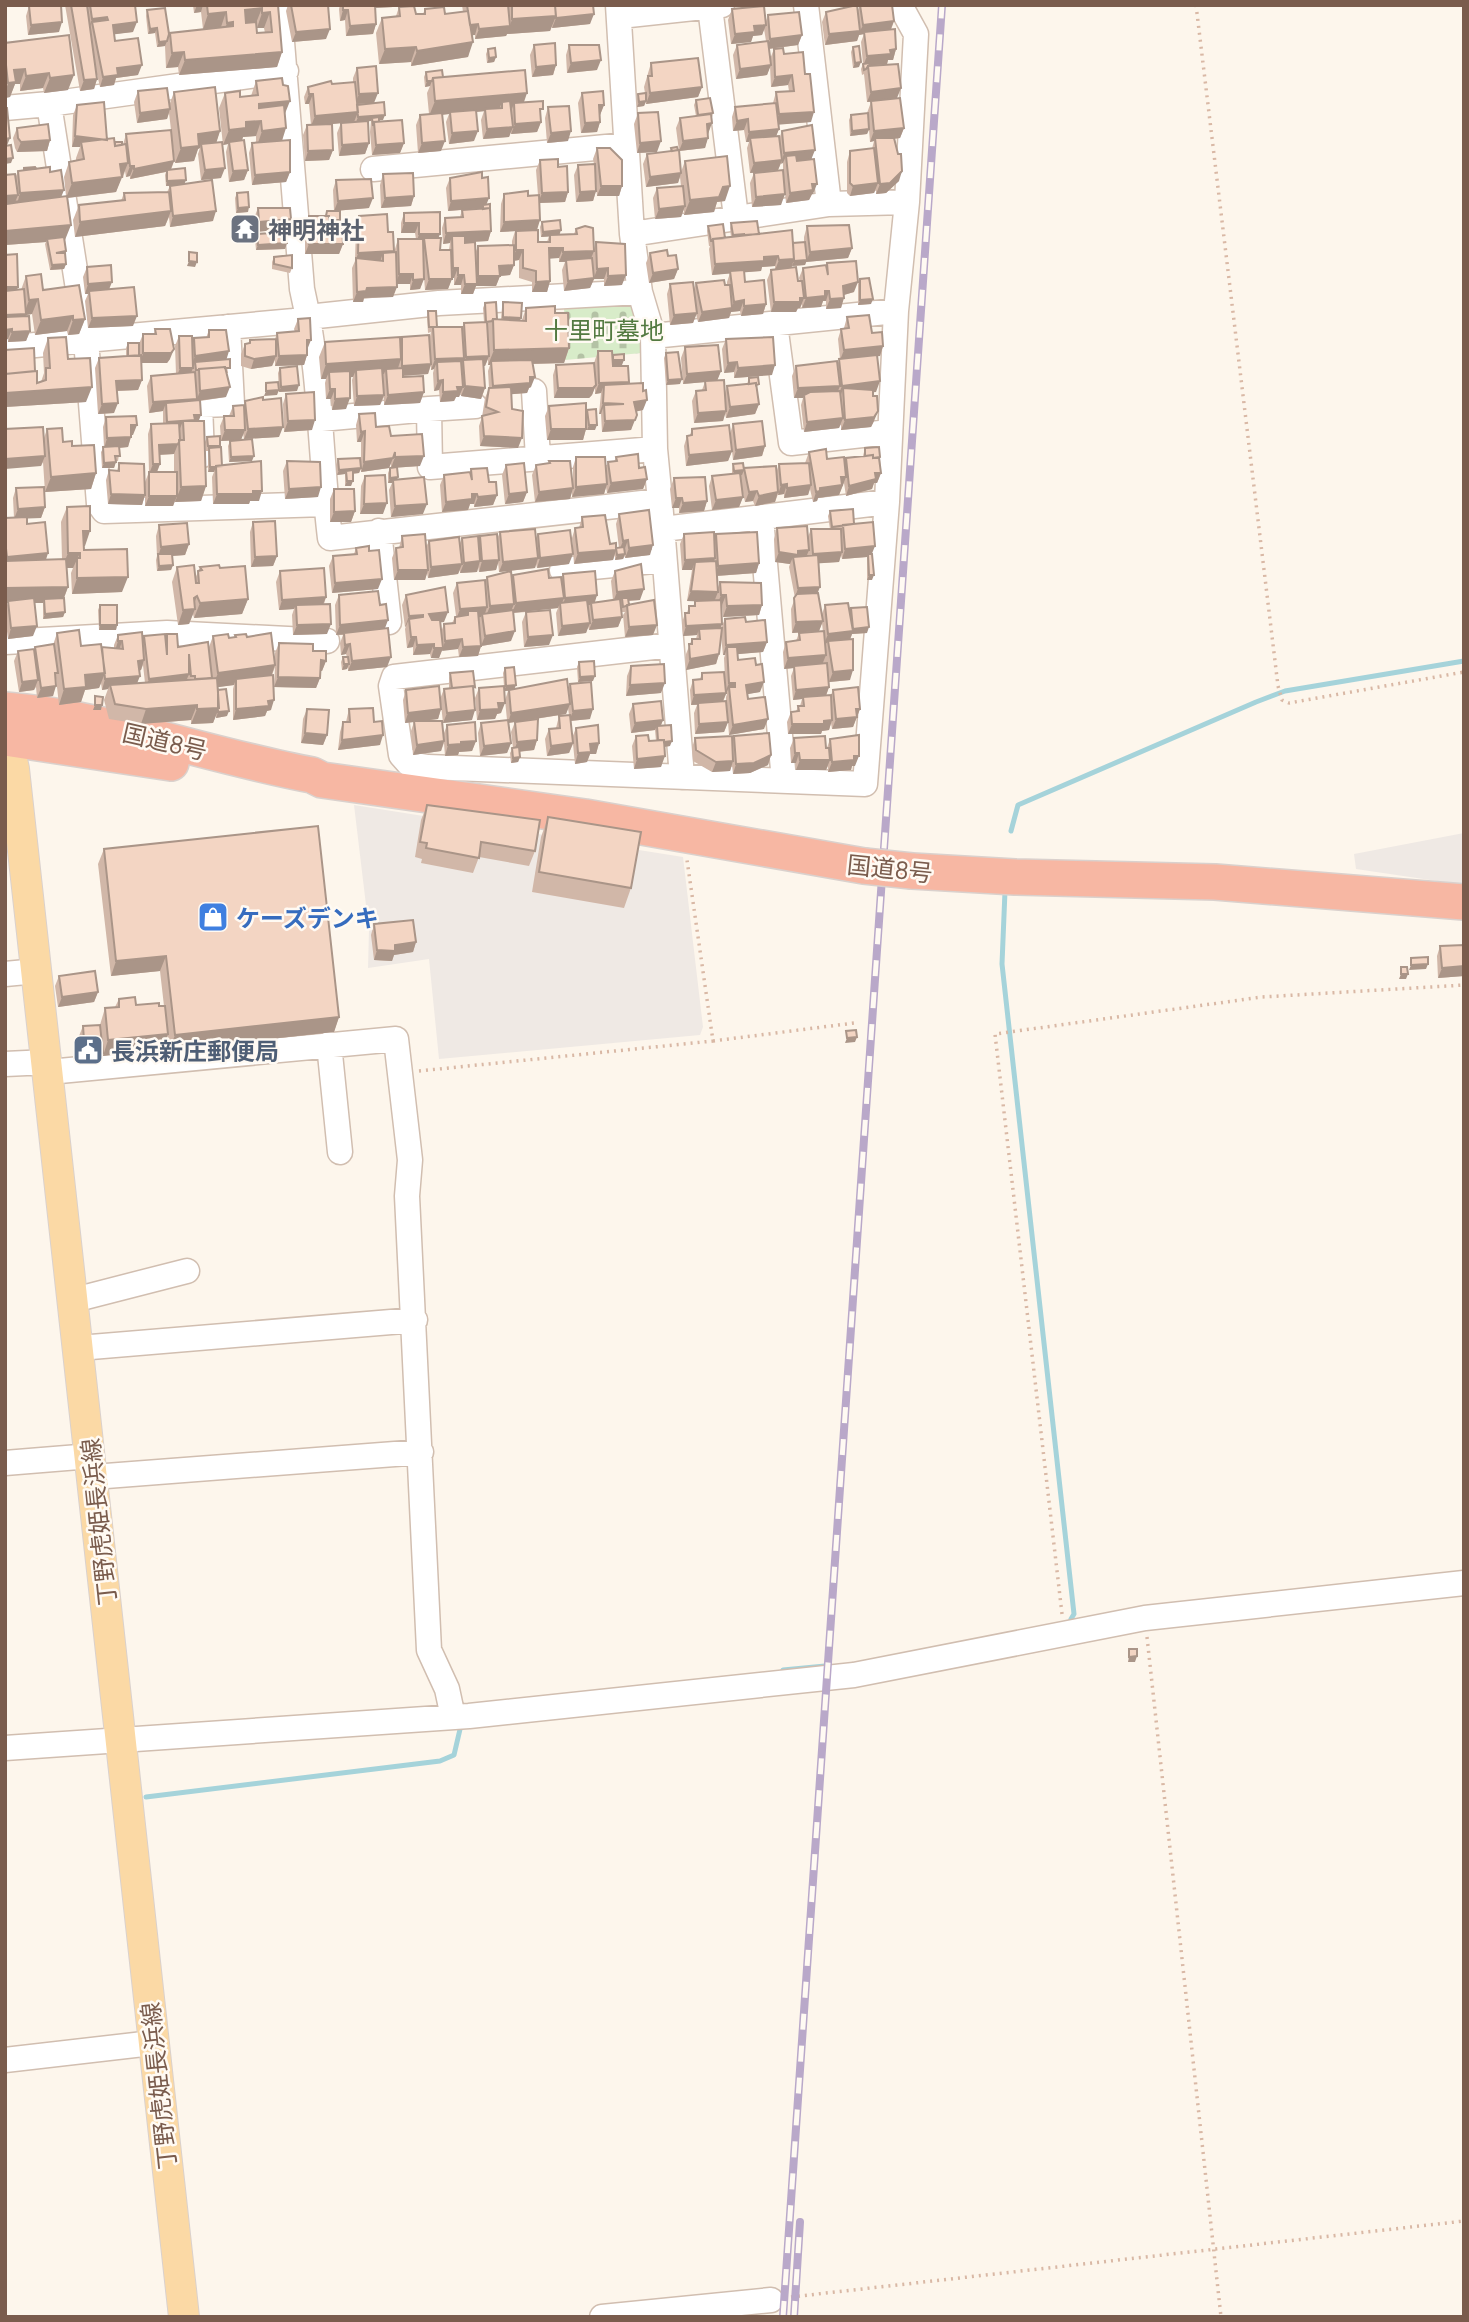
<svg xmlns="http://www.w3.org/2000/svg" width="1469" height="2322" font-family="Manrope,'Noto Sans JP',sans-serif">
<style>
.industrial{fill:#efe9e4}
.cemetery{fill:url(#cemetery-stones)}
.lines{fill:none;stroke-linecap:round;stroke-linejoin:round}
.stream{stroke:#a5d3da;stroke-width:5}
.minor-casing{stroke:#d1beb0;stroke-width:27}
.major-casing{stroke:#dad1cd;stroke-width:32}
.highway-casing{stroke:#dad1cd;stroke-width:38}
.path{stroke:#d9b8a5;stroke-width:3.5;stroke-dasharray:2 5;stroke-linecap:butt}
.minor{stroke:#fff;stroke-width:24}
.major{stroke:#fbd9a5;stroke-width:30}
.highway{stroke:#f7b7a3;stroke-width:35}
.rail-casing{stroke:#b9a8c9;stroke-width:8}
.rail{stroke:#fffaf3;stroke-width:5;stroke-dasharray:16;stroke-linecap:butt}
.highway-bridge-casing{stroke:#dad1cd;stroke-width:38;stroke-linecap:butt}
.highway-bridge{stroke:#f7b7a3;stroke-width:35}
.wall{fill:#d1b7a8;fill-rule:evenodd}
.shaded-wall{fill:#aa9588}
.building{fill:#f3d5c3;stroke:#aa9588;stroke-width:2;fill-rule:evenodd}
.labels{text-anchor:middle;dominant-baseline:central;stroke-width:5;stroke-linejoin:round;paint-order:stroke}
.worship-label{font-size:24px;font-weight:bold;fill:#5b616d;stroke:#fffaf3;text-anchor:start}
.park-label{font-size:24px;fill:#537a41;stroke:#fffaf3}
.street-label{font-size:24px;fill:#7a5c4d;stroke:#fffaf3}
.shop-label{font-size:24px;font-weight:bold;fill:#366cbe;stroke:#fffaf3;text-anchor:start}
.service-label{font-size:24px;font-weight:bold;fill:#4e5e75;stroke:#fffaf3;text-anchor:start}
</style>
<defs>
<pattern id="cemetery-stones" width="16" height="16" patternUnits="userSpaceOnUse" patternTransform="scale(1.75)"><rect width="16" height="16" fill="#d8ecc9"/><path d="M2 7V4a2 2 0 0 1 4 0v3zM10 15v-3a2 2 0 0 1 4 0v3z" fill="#b4c2a5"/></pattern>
</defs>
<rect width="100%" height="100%" fill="#fdf6ec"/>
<path class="industrial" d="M 354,805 L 683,857 L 703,1027 L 700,1035 L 439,1059 L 429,959 L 368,968 L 369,930 Z
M 1464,833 L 1464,885 L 1356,869 L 1354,854 Z"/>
<path class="cemetery" d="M 631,298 L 639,315 L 642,353 L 565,360 L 564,306 Z"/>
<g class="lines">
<path class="stream" d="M 1011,831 L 1018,805 L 1256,702 L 1285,691 L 1464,661
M 1005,891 L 1002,964 L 1074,1614 L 1071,1619
M 783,1670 L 825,1666
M 146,1797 L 440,1761 L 454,1755 L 461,1725"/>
<g class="minor-casing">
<path id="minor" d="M 279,5 L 302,289 C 321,371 320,455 330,538 L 660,501 L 682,777
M 618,5 L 632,234 L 640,292 L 653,336 L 655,449 L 660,501
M 806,5 L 829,204
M 710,7 L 736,217
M 620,16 L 722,5
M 286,71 L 49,104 L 86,340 L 294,321 L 308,317 L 439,303 L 640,292
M 5,108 L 49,104
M 373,169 L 627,145
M 632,234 L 829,204 L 907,202
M 775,324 L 791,443 L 889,432
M 653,336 L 896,311
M 5,348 L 86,340 L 99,504 L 104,511 L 326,504
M 534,391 L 538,458
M 429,409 L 475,406
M 321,419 L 429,409 L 430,467 L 655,449
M 202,455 L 200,405 L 232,404 L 228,327
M 761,518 L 784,781
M 663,529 L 887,502
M 379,531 L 389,622
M 562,570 L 664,560
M 5,642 L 167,633 L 327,641
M 671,645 L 394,677 L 391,686 L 401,755 L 409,764 L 428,767 L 865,784 L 887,502 L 896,311 L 907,202 L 916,34 L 900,5
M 5,974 L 37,971
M 329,1044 L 340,1152
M 5,1064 L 48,1062
M 49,1072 L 396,1039 L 410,1160 L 407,1196 L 429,1650 L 447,1689 L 453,1717
M 74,1300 L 187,1271
M 79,1348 L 415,1320
M 5,1463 L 91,1456
M 93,1477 L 421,1452
M 5,1748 L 469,1716 L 854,1675 L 1145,1618 L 1464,1583
M 5,2060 L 152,2043
M 602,2317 L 771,2300"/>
</g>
<g class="major-casing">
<path id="major" d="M 5,728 L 14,769 L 184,2317"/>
</g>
<g class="highway-casing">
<path id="highway" d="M 5,710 C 109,718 209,756 312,775 L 322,780 L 585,817 L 864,866
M 5,738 L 171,763
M 912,871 L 1015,877 L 1215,882 L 1464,902"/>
</g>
<path class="path" d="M 1196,5 L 1278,686 L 1282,700 L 1289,703 L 1464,672
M 713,1041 L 854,1023
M 419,1071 L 713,1041 L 687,860
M 1062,1614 L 995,1034 L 1262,997 L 1464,985
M 1147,1637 L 1221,2317
M 791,2297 L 1464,2221"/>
<use href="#minor" class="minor"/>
<use href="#major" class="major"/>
<use href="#highway" class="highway"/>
<g class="rail-casing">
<path id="rail" d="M 783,2317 L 942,5
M 794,2317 L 800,2222"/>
</g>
<use href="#rail" class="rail"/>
<g class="highway-bridge-casing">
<path id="highway-bridge" d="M 864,866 L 912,871"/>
</g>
<use href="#highway-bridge" class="highway-bridge"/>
</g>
<path class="wall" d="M 65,5 L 87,5 L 87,7 L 88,5 L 135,5 L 133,32 L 114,34 L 115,41 L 138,75 L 116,78 L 114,85 L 100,87 L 96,70 L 97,79 L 94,89 L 80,91 Z
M 193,5 L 278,5 L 282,52 L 277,67 L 179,75 L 178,67 L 166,68 L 165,46 L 157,47 L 155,33 L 148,34 L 146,16 L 147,10 L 169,34 L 221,28 L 221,27 L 203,29 L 201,12 L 194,13 ZM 257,28 L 264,28 L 265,33 L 257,33 Z
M 288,5 L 329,5 L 328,5 L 326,39 L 292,42 L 286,11 Z
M 340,5 L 394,5 L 393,7 L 375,8 L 376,24 L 373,34 L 346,36 L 345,20 L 340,21 L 339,9 Z
M 462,5 L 593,5 L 590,24 L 552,28 L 552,26 L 550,31 L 507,34 L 506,36 L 475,39 L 475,35 L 472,35 L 468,57 L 411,66 L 411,62 L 379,64 L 376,33 L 382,18 L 396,16 L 399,7 L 416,14 L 423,14 L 425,9 L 445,14 L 463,12 Z
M 860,5 L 892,5 L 894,21 L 891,30 L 896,49 L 893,60 L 888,60 L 887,64 L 897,98 L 904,128 L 900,138 L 894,139 L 899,181 L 886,193 L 876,194 L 876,189 L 874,193 L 850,196 L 847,193 L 847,162 L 850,151 L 872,149 L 874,141 L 870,142 L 869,130 L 867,134 L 850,136 L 849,120 L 851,115 L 867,113 L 871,102 L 867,102 L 864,74 L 862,75 L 861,69 L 863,64 L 861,42 L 864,34 L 859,35 L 857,41 L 825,45 L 822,22 L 826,12 L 858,10 Z
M 29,6 L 59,32 L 28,35 L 26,16 Z
M 732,9 L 766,21 L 768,15 L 802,35 L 798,45 L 769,49 L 770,59 L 774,49 L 784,54 L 811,122 L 778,124 L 779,129 L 776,136 L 779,139 L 782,131 L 812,159 L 813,194 L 812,194 L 809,200 L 786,203 L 783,174 L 781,205 L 752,207 L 750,183 L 754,173 L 750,173 L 747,148 L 749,142 L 746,142 L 744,130 L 733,131 L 732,117 L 735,107 L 773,103 L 776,92 L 789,91 L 788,85 L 771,87 L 770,66 L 767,75 L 736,79 L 733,55 L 737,45 L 766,41 L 764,29 L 762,35 L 753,36 L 751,42 L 731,44 L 728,20 ZM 781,163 L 783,163 L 783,170 L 759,172 L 778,170 Z
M 69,35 L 68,90 L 44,93 L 43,88 L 20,91 L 20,84 L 15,84 L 10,97 L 5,98 L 5,43 Z
M 534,45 L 556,65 L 553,75 L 532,77 L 530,55 Z
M 569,45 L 597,70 L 567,73 L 566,55 Z
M 853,47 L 859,67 L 853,68 L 851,52 Z
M 488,49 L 496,57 L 494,62 L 487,63 L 486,54 Z
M 651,63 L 702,87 L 698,97 L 646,104 L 646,102 L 644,106 L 637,107 L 637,99 L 638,94 L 645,93 L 644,87 Z
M 357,68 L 374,103 L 357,104 L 383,120 L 379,120 L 379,122 L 404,143 L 400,153 L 372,155 L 370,132 L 371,121 L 363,122 L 369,143 L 365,154 L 339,156 L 337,133 L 341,123 L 332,124 L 333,150 L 329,160 L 305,161 L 303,135 L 307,125 L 311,125 L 309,104 L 305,104 L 304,97 L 308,87 L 353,83 L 353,78 Z
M 426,72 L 524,102 L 541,116 L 541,122 L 537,132 L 511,134 L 511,131 L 509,137 L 483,139 L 481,120 L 484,111 L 476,112 L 474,141 L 449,144 L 446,122 L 449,114 L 442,115 L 441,151 L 418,153 L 416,125 L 420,115 L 429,114 L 427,93 L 430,86 L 425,87 L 424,77 Z
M 256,81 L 285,114 L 282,141 L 290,172 L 286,182 L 252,185 L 249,153 L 252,143 L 256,143 L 256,136 L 243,137 L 242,140 L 248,170 L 244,180 L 229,182 L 226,152 L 228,144 L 223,145 L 219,108 L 225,93 L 240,97 L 251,96 Z
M 138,91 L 170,103 L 174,92 L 220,131 L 216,142 L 221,178 L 201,180 L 198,154 L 200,148 L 198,149 L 194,161 L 175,163 L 169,113 L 167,119 L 137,123 L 134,102 Z
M 582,93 L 604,105 L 600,115 L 600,122 L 597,132 L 581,133 L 578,103 Z
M 696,100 L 713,113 L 705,148 L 679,151 L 676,128 L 680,118 L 696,116 L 694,105 Z
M 77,105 L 107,139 L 114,144 L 123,145 L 126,134 L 174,161 L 171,170 L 184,184 L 213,221 L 170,227 L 169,217 L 165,226 L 75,237 L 73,220 L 79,205 L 121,201 L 124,193 L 167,192 L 170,186 L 166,186 L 165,175 L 166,172 L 130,179 L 130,176 L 126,177 L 125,171 L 123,178 L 121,178 L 116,192 L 68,198 L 65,240 L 66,264 L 64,269 L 50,270 L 45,244 L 46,242 L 5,245 L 16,176 L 18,171 L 23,170 L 24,168 L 36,169 L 50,172 L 61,197 L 66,196 L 64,177 L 69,162 L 76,160 L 76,158 L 80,147 L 72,147 L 73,115 Z
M 548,107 L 568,141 L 547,143 L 545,118 Z
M 638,113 L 657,152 L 637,153 L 634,124 Z
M 17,128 L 50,140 L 47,151 L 17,152 L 15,148 L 13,138 Z
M 597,148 L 622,186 L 619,196 L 597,196 L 596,182 L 596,191 L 593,201 L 576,202 L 574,175 L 578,165 L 594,164 L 593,159 Z
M 671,148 L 681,172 L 685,161 L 725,201 L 717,202 L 714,212 L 684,215 L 684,209 L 681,217 L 655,219 L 653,198 L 657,188 L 681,186 L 680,177 L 678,183 L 646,187 L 643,164 L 647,154 L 670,151 Z
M 540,160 L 558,167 L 568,192 L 565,202 L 540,203 L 537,230 L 538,242 L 547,242 L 549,236 L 541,237 L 540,227 L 542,222 L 560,234 L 574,234 L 576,229 L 594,250 L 596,242 L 622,285 L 604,286 L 604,279 L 594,279 L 590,288 L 564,291 L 562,270 L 565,262 L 559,262 L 559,258 L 550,258 L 550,281 L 547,292 L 532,292 L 532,282 L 519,278 L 519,260 L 514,261 L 514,265 L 510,275 L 500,276 L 496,286 L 476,286 L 473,294 L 461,294 L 461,285 L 454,285 L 454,278 L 452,278 L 448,289 L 425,290 L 424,277 L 420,289 L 410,290 L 410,284 L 397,284 L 393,297 L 364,298 L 363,302 L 353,302 L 352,268 L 355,261 L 356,226 L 359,216 L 388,232 L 393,253 L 395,252 L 395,249 L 398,239 L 416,239 L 415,233 L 401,233 L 401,223 L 404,213 L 438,238 L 440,250 L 449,250 L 450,243 L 443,244 L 442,228 L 445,218 L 460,217 L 462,210 L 448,211 L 446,188 L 450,178 L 487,205 L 491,231 L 488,241 L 465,242 L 476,251 L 478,246 L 512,245 L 512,241 L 515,231 L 500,232 L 501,204 L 504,194 L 538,195 L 536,170 Z
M 383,174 L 414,196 L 411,206 L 381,208 L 380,185 Z
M 336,180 L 369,208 L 334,211 L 333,190 Z
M 237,193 L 248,212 L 236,213 L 235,198 Z
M 258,208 L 291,219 L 287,229 L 255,232 L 254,218 Z
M 327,211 L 339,223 L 343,244 L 339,254 L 305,254 L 305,226 L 309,216 L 325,216 Z
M 731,223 L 759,234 L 793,243 L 804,242 L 804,237 L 807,226 L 852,248 L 848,258 L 806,262 L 806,261 L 805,265 L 792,266 L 791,268 L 798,281 L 800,281 L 799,278 L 803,268 L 826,266 L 827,263 L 854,292 L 844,295 L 841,308 L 826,309 L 826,301 L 823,301 L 821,307 L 802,308 L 802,304 L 800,308 L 798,308 L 796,312 L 771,312 L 767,280 L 771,270 L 775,269 L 775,266 L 762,267 L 761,271 L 744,272 L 745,282 L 766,304 L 763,314 L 741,316 L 740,311 L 731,312 L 729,318 L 698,322 L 696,314 L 693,323 L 670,325 L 667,294 L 670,284 L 694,289 L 696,283 L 727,285 L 727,282 L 730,273 L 712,275 L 709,249 L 710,246 L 709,246 L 707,231 L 708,226 L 725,238 L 731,237 L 730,228 Z
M 257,234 L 285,249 L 256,250 L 255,239 Z
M 650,253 L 668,256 L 678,269 L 674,279 L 649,283 L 646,263 Z
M 5,255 L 18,287 L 17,290 L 21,290 L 26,276 L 85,319 L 79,334 L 68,335 L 67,331 L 35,335 L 32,314 L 26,315 L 25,316 L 30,331 L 26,341 L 8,342 Z
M 274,257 L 292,268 L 290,273 L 272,269 L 272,262 Z
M 87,267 L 110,289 L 133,326 L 88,328 L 85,301 L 88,294 L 85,294 L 83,277 Z
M 860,279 L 871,304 L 858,305 L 858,284 Z
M 503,302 L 520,320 L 522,320 L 526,308 L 555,313 L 569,348 L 564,363 L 532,364 L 531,387 L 529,388 L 527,393 L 511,394 L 512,409 L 518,448 L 480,446 L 479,426 L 482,417 L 485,398 L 489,388 L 488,371 L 490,365 L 488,365 L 488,359 L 485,366 L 483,366 L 485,388 L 481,399 L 461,396 L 461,392 L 459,397 L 456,397 L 454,401 L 440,402 L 439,390 L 434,391 L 433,373 L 434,369 L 431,370 L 431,365 L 428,374 L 403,376 L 424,392 L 420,403 L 384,405 L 384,397 L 380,405 L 354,406 L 352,380 L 353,377 L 350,377 L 346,409 L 332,410 L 331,399 L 326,399 L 325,383 L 326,379 L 321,379 L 319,357 L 325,342 L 400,343 L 402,337 L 430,336 L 431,332 L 428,333 L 427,316 L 428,311 L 437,327 L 462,328 L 464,323 L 484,322 L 483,308 L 485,303 L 497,319 L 501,319 L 502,307 Z
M 847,317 L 872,333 L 883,346 L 880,356 L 877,356 L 876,392 L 873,392 L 874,421 L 871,427 L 841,430 L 841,423 L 839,428 L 804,432 L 801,405 L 803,398 L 794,398 L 792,376 L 796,366 L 838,363 L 840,359 L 838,339 L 841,329 L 844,328 Z
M 298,319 L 307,350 L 307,355 L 304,365 L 275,366 L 275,360 L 272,366 L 251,369 L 241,366 L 241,354 L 245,344 L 248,344 L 250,340 L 275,339 L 277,333 L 295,332 L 294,329 Z
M 155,329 L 170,359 L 167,363 L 141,363 L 142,380 L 138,390 L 117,391 L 114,413 L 98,414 L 95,368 L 99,358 L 126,356 L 126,348 L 128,343 L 140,355 L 139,344 L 143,334 L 154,334 Z
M 209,330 L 226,360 L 228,373 L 227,373 L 226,397 L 200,401 L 199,421 L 206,486 L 201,501 L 175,502 L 175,500 L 173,506 L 145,506 L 145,482 L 149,472 L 148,434 L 151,424 L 163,424 L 163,411 L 149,413 L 147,386 L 151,376 L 176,374 L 175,346 L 179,336 L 192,344 L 194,338 L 206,338 ZM 174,454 L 174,472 L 157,472 L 160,464 L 159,455 Z
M 48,338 L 68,359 L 86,402 L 5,407 L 5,350 L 35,372 L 37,383 L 41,382 L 44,373 L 43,353 Z
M 726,339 L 772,375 L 734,378 L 734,372 L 724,373 L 722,349 Z
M 685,347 L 721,371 L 717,380 L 725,393 L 727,386 L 747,384 L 749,378 L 757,389 L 759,404 L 755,414 L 726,418 L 725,413 L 723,421 L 694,423 L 692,401 L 696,391 L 702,390 L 705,382 L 683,384 L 681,358 Z
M 598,351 L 613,355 L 622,365 L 613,365 L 628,384 L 643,410 L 636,411 L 631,430 L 602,432 L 601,414 L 599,414 L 601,393 L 595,394 L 595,387 L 592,395 L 589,398 L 554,398 L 553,375 L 556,365 L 594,363 Z
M 666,353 L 680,384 L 666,385 L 664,358 Z
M 280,368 L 297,391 L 279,392 L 278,373 Z
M 286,394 L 312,430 L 284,432 L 283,404 Z
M 263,400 L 279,437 L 244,439 L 243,433 L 241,440 L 221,441 L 220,426 L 224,416 L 229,416 L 233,406 L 244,405 L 245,401 Z
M 549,406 L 586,412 L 587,410 L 595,430 L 587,430 L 586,425 L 586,429 L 583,440 L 547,440 L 545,416 Z
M 359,414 L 376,427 L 391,436 L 420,466 L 391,468 L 391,463 L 389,468 L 361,472 L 361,469 L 359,473 L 353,474 L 351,486 L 345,486 L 345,474 L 337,475 L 336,465 L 338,459 L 361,466 L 361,442 L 357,442 L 356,425 Z
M 106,417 L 133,435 L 131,435 L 128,447 L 120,448 L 118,461 L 116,461 L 114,468 L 102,468 L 101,452 L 104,447 L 103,427 Z
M 733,424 L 765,446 L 762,456 L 733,460 L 732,451 L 728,461 L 686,466 L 684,446 L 687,436 L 690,435 L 692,429 L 730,434 Z
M 47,429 L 63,442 L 72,446 L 96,473 L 91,489 L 45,492 L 43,462 L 41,466 L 44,438 Z
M 207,437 L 220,446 L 222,466 L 259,501 L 250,501 L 249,504 L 213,504 L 212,477 L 214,472 L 208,472 L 208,451 L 206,451 L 205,442 Z
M 230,441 L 252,461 L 229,462 L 228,446 Z
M 865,448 L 880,457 L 881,473 L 877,483 L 874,483 L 872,489 L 846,496 L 844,483 L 839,495 L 818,498 L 817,501 L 813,502 L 810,489 L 808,495 L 784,498 L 784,494 L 778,495 L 778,494 L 775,502 L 755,506 L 753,501 L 745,502 L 741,484 L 743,497 L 739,507 L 712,510 L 709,486 L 712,476 L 732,474 L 732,469 L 733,464 L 744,469 L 777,470 L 779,464 L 805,463 L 809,452 L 827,459 L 845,463 L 846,458 L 863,456 Z
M 576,457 L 606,468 L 608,462 L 614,462 L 616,457 L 639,468 L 647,479 L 643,489 L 607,493 L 606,487 L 604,494 L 572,497 L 572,491 L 570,499 L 535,502 L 532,475 L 536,465 L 549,463 L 549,461 L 573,481 L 573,467 Z
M 287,461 L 318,497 L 285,499 L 283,471 Z
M 119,463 L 145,495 L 142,505 L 108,504 L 106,480 L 109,470 L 117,471 Z
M 506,465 L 527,492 L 523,502 L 505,504 L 502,475 Z
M 390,468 L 398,477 L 397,480 L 423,514 L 391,517 L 389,490 L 392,483 L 388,483 L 388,473 Z
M 471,469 L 489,482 L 497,495 L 493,505 L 474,507 L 474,504 L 470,504 L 468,510 L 442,512 L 440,485 L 444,475 L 470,472 Z
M 365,476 L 383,514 L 360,514 L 361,486 Z
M 674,478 L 707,501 L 704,511 L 679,513 L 679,508 L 672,508 L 670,489 Z
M 16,488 L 45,507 L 41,518 L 27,518 L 27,524 L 46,560 L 62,559 L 61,522 L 67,507 L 85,546 L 84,546 L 84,550 L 122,592 L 72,594 L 71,573 L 73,568 L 67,568 L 68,587 L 64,598 L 65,612 L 63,617 L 43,619 L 43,603 L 35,603 L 33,636 L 8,639 L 5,616 L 5,610 L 8,603 L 5,603 L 5,518 L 14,518 L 13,498 Z
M 334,489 L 355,511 L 351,522 L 330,522 L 330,499 Z
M 830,511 L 854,524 L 872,554 L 872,580 L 867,580 L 867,557 L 842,559 L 841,555 L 839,562 L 818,563 L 818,593 L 822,614 L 825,605 L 849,613 L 851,608 L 867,633 L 852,634 L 850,640 L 850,680 L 829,682 L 827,670 L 829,687 L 826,696 L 831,695 L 833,690 L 860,709 L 853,727 L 832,729 L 831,723 L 829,730 L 822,731 L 821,734 L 788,734 L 787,722 L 791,712 L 796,712 L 798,706 L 800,706 L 802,699 L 793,700 L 791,676 L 794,668 L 784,669 L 783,652 L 786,642 L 796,641 L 799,633 L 823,632 L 822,623 L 819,631 L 792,633 L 791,609 L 795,598 L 789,567 L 790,564 L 775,562 L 774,539 L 777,528 L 808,537 L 811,529 L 830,529 L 828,516 Z
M 619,514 L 650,555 L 625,558 L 625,556 L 623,559 L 615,560 L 615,555 L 613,560 L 574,564 L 572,538 L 575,528 L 579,528 L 582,517 L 610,544 L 616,548 L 619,548 L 616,524 Z
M 253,522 L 277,556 L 273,566 L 251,567 L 250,532 Z
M 159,525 L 189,544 L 185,555 L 172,556 L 173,565 L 171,570 L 157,571 L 156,560 L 157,556 L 156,536 Z
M 500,532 L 536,538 L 538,534 L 569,564 L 537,568 L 536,564 L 535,568 L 499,572 L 498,562 L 496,570 L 479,572 L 478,567 L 477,572 L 460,573 L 460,570 L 458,574 L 428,578 L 427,573 L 425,580 L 394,580 L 392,558 L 396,548 L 399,548 L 402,536 L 426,547 L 429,541 L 460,543 L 462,538 L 478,540 L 480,536 L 497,539 Z
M 684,534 L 714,540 L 716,534 L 759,563 L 756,573 L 717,576 L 717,590 L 720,582 L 762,605 L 759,615 L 723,617 L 722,605 L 721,605 L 722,624 L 721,628 L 725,619 L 746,622 L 767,642 L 763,652 L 737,654 L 738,660 L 760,692 L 747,694 L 748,699 L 764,729 L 729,735 L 727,709 L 728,722 L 724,732 L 695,734 L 694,713 L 697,705 L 691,705 L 690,690 L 693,680 L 700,679 L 702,673 L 725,679 L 724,658 L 725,655 L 723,655 L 721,636 L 719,654 L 716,664 L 686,670 L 686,654 L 692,639 L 696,639 L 697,635 L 683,636 L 682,623 L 685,613 L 687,613 L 689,606 L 693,606 L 696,601 L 687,601 L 692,570 L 682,570 L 680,544 ZM 726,694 L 727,694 L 726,697 L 726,701 L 723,702 Z
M 356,548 L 369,551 L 378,589 L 332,593 L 329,566 L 333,556 L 354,554 Z
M 177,567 L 195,579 L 200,567 L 220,568 L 248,599 L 242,614 L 194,618 L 193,614 L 189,624 L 178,625 L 172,582 Z
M 280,571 L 326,597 L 324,604 L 327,634 L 293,635 L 292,615 L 294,609 L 279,610 L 276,582 Z
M 615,571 L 640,600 L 628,601 L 629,605 L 653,635 L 625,637 L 623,615 L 625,612 L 621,612 L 621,601 L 620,601 L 622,617 L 618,627 L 589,630 L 588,626 L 586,633 L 558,636 L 556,613 L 558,608 L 527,611 L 549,645 L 524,647 L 522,622 L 526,612 L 513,613 L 511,641 L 481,646 L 478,656 L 459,657 L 458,649 L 442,650 L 439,658 L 431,658 L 430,654 L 413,655 L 413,647 L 407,648 L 405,629 L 406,626 L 405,627 L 402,605 L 406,595 L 444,622 L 440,622 L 441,632 L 444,624 L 452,623 L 455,617 L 456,616 L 453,593 L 457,583 L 485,583 L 487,577 L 512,578 L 513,575 L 549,578 L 561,578 L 563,574 L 597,595 L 594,602 L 613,600 L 611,581 Z
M 339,595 L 380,605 L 385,629 L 387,667 L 348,671 L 348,667 L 347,669 L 342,670 L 341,662 L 343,657 L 347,657 L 346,654 L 341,655 L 340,643 L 343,635 L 336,635 L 335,605 Z
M 100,605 L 117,625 L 116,630 L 99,630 L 98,610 Z
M 57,633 L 81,646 L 102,649 L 114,648 L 114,645 L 118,635 L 142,641 L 144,636 L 166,638 L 167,634 L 178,647 L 209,647 L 213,636 L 229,638 L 234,638 L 235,635 L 247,637 L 275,661 L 275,653 L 279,643 L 313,651 L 326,661 L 322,671 L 320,671 L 320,678 L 316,688 L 274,687 L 275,667 L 272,675 L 271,710 L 267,711 L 265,716 L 233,720 L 233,689 L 234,685 L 217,687 L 227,716 L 216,718 L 216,715 L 213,723 L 191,724 L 191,720 L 141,724 L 109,719 L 104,700 L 108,689 L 102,690 L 101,683 L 99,688 L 85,690 L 81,702 L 59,705 L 56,678 L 53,696 L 37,698 L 36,687 L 34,690 L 19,692 L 14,661 L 18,651 L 34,651 L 35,647 L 53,645 ZM 143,665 L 145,683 L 137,683 L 139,671 L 141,670 Z
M 579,662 L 593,681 L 578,682 L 577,667 Z
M 631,666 L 661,693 L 626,696 L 627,676 Z
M 505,668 L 514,689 L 568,690 L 570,684 L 590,719 L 570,721 L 572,738 L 576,728 L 599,743 L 596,754 L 590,754 L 587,762 L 575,764 L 573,744 L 569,753 L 547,756 L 545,739 L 549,729 L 556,728 L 559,716 L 569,715 L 568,708 L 566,714 L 523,721 L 537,740 L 534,750 L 519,752 L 520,757 L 518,762 L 511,763 L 510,753 L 513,748 L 511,732 L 515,722 L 508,723 L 511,743 L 507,753 L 480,756 L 478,733 L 481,723 L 507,720 L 505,700 L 508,691 L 504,691 L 501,713 L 497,714 L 495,719 L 477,720 L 475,698 L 479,688 L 504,686 L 503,673 Z
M 450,673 L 475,687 L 473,691 L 472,720 L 443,723 L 441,704 L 441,709 L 438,719 L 421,721 L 444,733 L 447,725 L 476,741 L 472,751 L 459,752 L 458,755 L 445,756 L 444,743 L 441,751 L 413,755 L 411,731 L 414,722 L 405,723 L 403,700 L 406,690 L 440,699 L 444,689 L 449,689 L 449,678 Z
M 633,704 L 663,720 L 661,725 L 670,746 L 664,747 L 661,767 L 634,769 L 632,746 L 636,736 L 649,741 L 656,741 L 655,730 L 631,733 L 629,714 Z
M 307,709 L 327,735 L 323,745 L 301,743 L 303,719 Z
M 349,709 L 374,722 L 380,745 L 338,750 L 340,732 L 343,722 L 346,722 Z
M 734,736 L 771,755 L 768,765 L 750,773 L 733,774 L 732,765 L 730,771 L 712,772 L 693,761 L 692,748 L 695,738 L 732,741 Z
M 794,738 L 826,748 L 827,748 L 830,739 L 855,766 L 852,766 L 851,770 L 828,772 L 828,766 L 826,770 L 796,770 L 796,763 L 791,763 L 790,748 Z
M 427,805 L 535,851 L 529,866 L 479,857 L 473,873 L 421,863 L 422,859 L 415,857 L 421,820 Z
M 548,817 L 631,888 L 624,908 L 532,892 L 541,837 Z
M 104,849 L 339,1017 L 334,1032 L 169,1050 L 168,1036 L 163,1049 L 103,1056 L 103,1053 L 99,1063 L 81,1064 L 79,1036 L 83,1026 L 100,1025 L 105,1008 L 115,1007 L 119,999 L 136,1005 L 164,1006 L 160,971 L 111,976 L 98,864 Z
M 374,924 L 416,942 L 413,952 L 394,955 L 392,961 L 374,960 L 371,935 Z
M 1464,945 L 1464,976 L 1438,978 L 1437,956 L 1440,946 Z
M 59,976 L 98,992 L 94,1002 L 58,1007 L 55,986 Z"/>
<path class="shaded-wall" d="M 197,5 L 203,5 L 201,12 L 194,13 Z
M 375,5 L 394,5 L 393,7 L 374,8 Z
M 262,8 L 256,23 L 239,25 L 245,10 Z
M 343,10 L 348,10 L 345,20 L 340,21 Z
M 226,12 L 221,27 L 203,29 L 208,14 Z
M 270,12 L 264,28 L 257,28 L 262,13 Z
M 594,14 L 590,24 L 552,28 L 556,18 Z
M 556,16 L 550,31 L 507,34 L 506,36 L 475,39 L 479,29 L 510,26 L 512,19 Z
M 107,17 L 104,28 L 92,22 L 88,30 L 92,19 Z
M 894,21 L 890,31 L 864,32 L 864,34 L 859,35 L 857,41 L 825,45 L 829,34 L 860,31 L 863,25 Z
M 62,22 L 59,32 L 28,35 L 31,25 Z
M 137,22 L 133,32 L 109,35 L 113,25 Z
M 233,22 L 228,37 L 222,38 L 227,23 Z
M 376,24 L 373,34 L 346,36 L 350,26 Z
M 478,24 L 475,35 L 465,36 L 468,25 Z
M 766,25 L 762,35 L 753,36 L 751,42 L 731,44 L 735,34 L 754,26 Z
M 157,28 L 155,33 L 148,34 L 150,29 Z
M 330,29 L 326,39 L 292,42 L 296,32 Z
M 802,35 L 798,45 L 767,49 L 770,39 Z
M 167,41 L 165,46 L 157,47 L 159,42 Z
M 473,42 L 468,57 L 411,66 L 417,51 Z
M 416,47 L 411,62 L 379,64 L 385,49 Z
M 896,49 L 893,60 L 888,60 L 887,64 L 863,66 L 867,56 Z
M 184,52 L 178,67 L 166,68 L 172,53 Z
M 282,52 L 277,67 L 179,75 L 185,60 Z
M 496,57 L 494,62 L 487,63 L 489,58 Z
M 601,60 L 597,70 L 567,73 L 571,63 Z
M 861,62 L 859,67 L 853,68 L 855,63 Z
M 142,65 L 138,75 L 116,78 L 114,85 L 100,87 L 103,77 L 117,68 Z
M 556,65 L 553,75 L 532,77 L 536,67 Z
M 771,65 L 767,75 L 736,79 L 740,69 Z
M 25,69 L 20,84 L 15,84 L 10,97 L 5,98 L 5,91 L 14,70 Z
M 49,73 L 43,88 L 20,91 L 26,76 Z
M 74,75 L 68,90 L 44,93 L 50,78 Z
M 792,75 L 788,85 L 771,87 L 775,77 Z
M 97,79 L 94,89 L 80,91 L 84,80 Z
M 427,81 L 432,81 L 430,86 L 425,87 Z
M 702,87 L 698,97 L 646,104 L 650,93 Z
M 901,88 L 897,98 L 867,102 L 871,92 Z
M 378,93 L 374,103 L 355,104 L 359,94 Z
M 527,93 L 522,108 L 514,103 L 512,109 L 502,102 L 499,110 L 450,114 L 450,112 L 449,114 L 429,116 L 435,101 Z
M 309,94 L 313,94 L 309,104 L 305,104 Z
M 290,101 L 284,116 L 253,120 L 259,104 Z
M 646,101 L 644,106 L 637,107 L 639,102 Z
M 599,105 L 604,105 L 600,115 L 595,116 Z
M 170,109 L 167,119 L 137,123 L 140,113 Z
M 358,112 L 354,122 L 311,126 L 315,116 Z
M 814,112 L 811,122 L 775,125 L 779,114 Z
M 385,115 L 383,120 L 372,121 L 372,118 L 371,121 L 356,122 L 358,117 Z
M 748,119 L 744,130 L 733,131 L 737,121 Z
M 261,121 L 256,136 L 243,137 L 241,143 L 229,142 L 228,144 L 223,145 L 229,130 L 246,122 Z
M 541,122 L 537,132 L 511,134 L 515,124 Z
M 600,122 L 597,132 L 581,133 L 585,123 Z
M 712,123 L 708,134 L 703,134 L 707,124 Z
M 513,127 L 509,137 L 483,139 L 487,129 Z
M 286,128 L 281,144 L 257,146 L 262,131 Z
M 904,128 L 900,138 L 875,141 L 875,138 L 874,141 L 870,142 L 874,131 Z
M 779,129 L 775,139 L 750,138 L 749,142 L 746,142 L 749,132 Z
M 869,129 L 867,134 L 850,136 L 852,131 Z
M 220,131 L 215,147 L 201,144 L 200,148 L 198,149 L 194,161 L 175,163 L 181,148 L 198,134 Z
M 478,131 L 474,141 L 449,144 L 452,133 Z
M 571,131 L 568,141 L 547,143 L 551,133 Z
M 75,136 L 107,140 L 81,142 L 80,147 L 72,147 Z
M 10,138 L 6,148 L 5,149 L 5,139 Z
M 708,138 L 705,148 L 679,151 L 683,141 Z
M 50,140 L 47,151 L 17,152 L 21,142 Z
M 445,141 L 441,151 L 418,153 L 422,143 Z
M 661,141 L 657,152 L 637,153 L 640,143 Z
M 369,143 L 365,154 L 339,156 L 342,145 Z
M 404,143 L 400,153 L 372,155 L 376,145 Z
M 333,150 L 329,160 L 305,161 L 308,151 Z
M 815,150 L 811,160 L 787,163 L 786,156 L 783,163 L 781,164 L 784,153 Z
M 13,158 L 11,163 L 5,164 L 5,159 Z
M 782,160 L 778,170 L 750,173 L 754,163 Z
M 174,161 L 170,171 L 130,179 L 134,169 Z
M 128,163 L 116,192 L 66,198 L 72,183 L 120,164 Z
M 130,166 L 134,166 L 130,176 L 126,177 Z
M 225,168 L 221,178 L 201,180 L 205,170 Z
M 248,170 L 244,180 L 229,182 L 233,171 Z
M 902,171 L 899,181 L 886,193 L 876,194 L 880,184 Z
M 290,172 L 286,182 L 252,185 L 255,175 Z
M 681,173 L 678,183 L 646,187 L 650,177 Z
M 186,180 L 184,185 L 166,186 L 167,181 Z
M 878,183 L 874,193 L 850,196 L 853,186 Z
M 812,184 L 817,184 L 813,194 L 812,194 L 809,200 L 786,203 L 790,193 Z
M 601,186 L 622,186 L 619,196 L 597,196 Z
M 730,186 L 725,201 L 717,202 L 714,212 L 684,215 L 690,200 L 723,187 Z
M 64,190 L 60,200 L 17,204 L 20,193 Z
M 596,191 L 593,201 L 576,202 L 580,192 Z
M 568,192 L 565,202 L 538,203 L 542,193 Z
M 785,194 L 781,205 L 752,207 L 756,197 Z
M 18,195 L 14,205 L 5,204 L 5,196 Z
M 414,196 L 411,206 L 381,208 L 385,198 Z
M 373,198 L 369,208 L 334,211 L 338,201 Z
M 489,198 L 485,208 L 483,205 L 482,208 L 448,211 L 451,201 Z
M 685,206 L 681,217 L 655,219 L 659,209 Z
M 249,207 L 248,212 L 236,213 L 238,208 Z
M 171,211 L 165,226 L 75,237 L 80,222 Z
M 216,211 L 213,221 L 170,227 L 173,216 Z
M 291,219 L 287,229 L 255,232 L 259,222 Z
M 540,220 L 537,230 L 500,232 L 504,222 Z
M 404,223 L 419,223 L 415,233 L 401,233 Z
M 71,225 L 65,240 L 47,239 L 46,242 L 5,245 L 5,231 Z
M 561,230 L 559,236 L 541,237 L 543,232 Z
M 491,231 L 488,241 L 453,243 L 452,236 L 450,243 L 443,244 L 446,233 Z
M 419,234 L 440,234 L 436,244 L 424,238 L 422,244 L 416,244 Z
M 287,243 L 285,249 L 256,250 L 258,245 Z
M 309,244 L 343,244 L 339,254 L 305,254 Z
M 549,248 L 563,248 L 559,258 L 546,259 Z
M 852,248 L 848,258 L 806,262 L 810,252 Z
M 516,250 L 523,250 L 519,260 L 512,261 Z
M 394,251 L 390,261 L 383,253 L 380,262 L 356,260 L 358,253 Z
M 594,251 L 590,261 L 559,262 L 563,252 Z
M 778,256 L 775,266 L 762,267 L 761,271 L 712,275 L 715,264 Z
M 794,259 L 791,269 L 775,270 L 779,260 Z
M 807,260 L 805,265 L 792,266 L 794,261 Z
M 189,261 L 197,262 L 195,267 L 187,266 Z
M 66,264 L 64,269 L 50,270 L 52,265 Z
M 514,265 L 510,275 L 500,276 L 496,286 L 476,286 L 473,294 L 461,294 L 465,284 L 475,284 L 478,276 L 499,266 Z
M 453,268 L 458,268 L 454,278 L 450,278 Z
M 608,268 L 604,279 L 594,279 L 590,288 L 564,291 L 568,281 L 594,278 L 597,269 Z
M 678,269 L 674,279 L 649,283 L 653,273 Z
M 399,274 L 413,274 L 410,284 L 396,284 Z
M 458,275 L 464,275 L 461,285 L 454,285 Z
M 626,275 L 622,285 L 604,286 L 608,276 Z
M 424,279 L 420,289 L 410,290 L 413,280 Z
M 429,279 L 452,279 L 448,289 L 425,290 Z
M 550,281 L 547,292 L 532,292 L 536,282 Z
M 112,282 L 108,292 L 89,291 L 88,294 L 85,294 L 88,284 Z
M 858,282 L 854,292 L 840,296 L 843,286 Z
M 5,287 L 18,287 L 14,297 L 5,297 Z
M 397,287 L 393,297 L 364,298 L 363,302 L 353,302 L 357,292 L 367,288 Z
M 825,291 L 829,291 L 826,301 L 823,301 L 821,307 L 802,308 L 806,298 Z
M 804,298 L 800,308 L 798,308 L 796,312 L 771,312 L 774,302 Z
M 844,298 L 841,308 L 826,309 L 830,299 Z
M 38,299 L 32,314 L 26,315 L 22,324 L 5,325 L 5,315 L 24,314 L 29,300 Z
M 873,299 L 871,304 L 858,305 L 860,300 Z
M 744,300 L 740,311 L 731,312 L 729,318 L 698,322 L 702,312 L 731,308 L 734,302 Z
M 766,304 L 763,314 L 741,316 L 744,306 Z
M 697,313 L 693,323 L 670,325 L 674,315 Z
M 73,316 L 67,331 L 35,335 L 41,320 Z
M 137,316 L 133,326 L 88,328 L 92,318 Z
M 503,317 L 521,318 L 519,323 L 501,322 Z
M 85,319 L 79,334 L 68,335 L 73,320 Z
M 12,329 L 8,339 L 5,340 L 5,330 Z
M 30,331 L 26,341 L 8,342 L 12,332 Z
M 307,340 L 311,340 L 307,350 Z
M 883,346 L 880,356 L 840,360 L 844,350 Z
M 569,348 L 564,363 L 492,365 L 491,361 L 490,365 L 488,365 L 494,350 Z
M 174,349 L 170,359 L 167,363 L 140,363 L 143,353 Z
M 229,351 L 226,361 L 195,362 L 194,366 L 191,366 L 195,356 Z
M 307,355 L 304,365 L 275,366 L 279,356 Z
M 276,356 L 272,366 L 251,369 L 254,359 Z
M 489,356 L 485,366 L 464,367 L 464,363 L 466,357 Z
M 464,358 L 460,368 L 437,362 L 434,369 L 431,370 L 435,359 Z
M 401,359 L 396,374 L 386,369 L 384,374 L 356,377 L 356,370 L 353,377 L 329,379 L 329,372 L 326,379 L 321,379 L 326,364 Z
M 612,360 L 624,360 L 622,365 L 610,366 Z
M 737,362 L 734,372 L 724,373 L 728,363 Z
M 431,364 L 428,374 L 398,376 L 402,366 Z
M 775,365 L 772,375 L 734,378 L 738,368 Z
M 180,368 L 193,368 L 189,378 L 176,379 Z
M 721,371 L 717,381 L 683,384 L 687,374 Z
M 530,377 L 535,377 L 531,387 L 529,388 L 527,393 L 490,396 L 493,386 Z
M 682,379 L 680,384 L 666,385 L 668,380 Z
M 142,380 L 138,390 L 113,391 L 116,381 Z
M 443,380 L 439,390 L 434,391 L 438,381 Z
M 880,381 L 876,392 L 844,395 L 843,388 L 841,395 L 838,396 L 842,386 Z
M 629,382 L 625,392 L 604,385 L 601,393 L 595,394 L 599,383 Z
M 299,385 L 297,391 L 279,392 L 281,387 Z
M 596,385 L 592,395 L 589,398 L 554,398 L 558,388 Z
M 465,386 L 485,388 L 481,399 L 461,396 Z
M 840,386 L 836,396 L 804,395 L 803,398 L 794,398 L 798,388 Z
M 92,387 L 86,402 L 5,407 L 5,393 Z
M 230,387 L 226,397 L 196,401 L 166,403 L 163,411 L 149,413 L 153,402 L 197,399 L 200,391 Z
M 457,387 L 463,387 L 459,397 L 456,397 L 454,401 L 440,402 L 443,392 Z
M 330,389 L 335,389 L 331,399 L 326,399 Z
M 279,390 L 277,395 L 264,396 L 266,391 Z
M 424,392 L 420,403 L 384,405 L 388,395 Z
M 384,395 L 380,405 L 354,406 L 357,396 Z
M 350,398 L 346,409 L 332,410 L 335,399 Z
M 647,400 L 643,410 L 630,413 L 634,402 Z
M 118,403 L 114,413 L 98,414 L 102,404 Z
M 603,403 L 624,404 L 604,405 L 601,414 L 599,414 Z
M 759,404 L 755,414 L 726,418 L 730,407 Z
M 726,411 L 723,421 L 694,423 L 698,413 Z
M 878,411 L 874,421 L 871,427 L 841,430 L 845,420 Z
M 194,415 L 201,415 L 197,425 L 183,421 L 179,431 L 164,432 L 167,422 Z
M 637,415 L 631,430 L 602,432 L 605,421 Z
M 843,418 L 839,428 L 804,432 L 807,422 Z
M 315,420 L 312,430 L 284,432 L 288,421 Z
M 131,425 L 137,425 L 133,435 L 127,435 Z
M 589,425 L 597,425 L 595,430 L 587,430 Z
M 283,427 L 279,437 L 244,439 L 248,429 Z
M 551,429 L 586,429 L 583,440 L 547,440 Z
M 225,430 L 245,430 L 241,440 L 221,441 Z
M 365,431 L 361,442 L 357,442 L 361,432 Z
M 484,436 L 522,438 L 518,448 L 480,446 Z
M 131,437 L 128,447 L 104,449 L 107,438 Z
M 178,444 L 174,454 L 155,455 L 159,445 Z
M 765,446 L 762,456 L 733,460 L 736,450 Z
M 732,451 L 728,461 L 686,466 L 689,455 Z
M 45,456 L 41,466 L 5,469 L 5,459 Z
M 254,456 L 252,461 L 229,462 L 231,457 Z
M 424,456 L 420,466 L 391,468 L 395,457 Z
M 393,458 L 389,468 L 361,472 L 364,462 Z
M 116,462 L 114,468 L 102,468 L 104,463 Z
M 153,464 L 160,464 L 156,474 L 149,474 Z
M 210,467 L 216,467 L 214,472 L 208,472 Z
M 361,468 L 359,473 L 346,474 L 346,471 L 345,474 L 337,475 L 339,470 Z
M 744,470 L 742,475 L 733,476 L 734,471 Z
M 96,473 L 91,489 L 45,492 L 51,477 Z
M 875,473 L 881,473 L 877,483 L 874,483 L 872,489 L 846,496 L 849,486 Z
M 398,477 L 396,482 L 393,480 L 392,483 L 388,483 L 390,478 Z
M 841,477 L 846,477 L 839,495 L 818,498 L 817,501 L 813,502 L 816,492 L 820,488 Z
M 647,479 L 643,489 L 607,493 L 611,483 Z
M 347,481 L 353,481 L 351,486 L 345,486 Z
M 607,484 L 604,494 L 572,497 L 576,487 Z
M 787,484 L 784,494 L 778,495 L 781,485 Z
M 811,485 L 808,495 L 784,498 L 787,488 Z
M 206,486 L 201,501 L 175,502 L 181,487 Z
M 321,487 L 318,497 L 285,499 L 289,489 Z
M 573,488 L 570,499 L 535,502 L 539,492 Z
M 262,491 L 259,501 L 250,501 L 249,504 L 213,504 L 217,494 Z
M 757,491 L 753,501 L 745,502 L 749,492 Z
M 527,492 L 523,502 L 505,504 L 509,494 Z
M 778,492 L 775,502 L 755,506 L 759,496 Z
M 111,494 L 145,495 L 142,505 L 108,504 Z
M 472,494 L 477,494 L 474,504 L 470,504 L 468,510 L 442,512 L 446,502 Z
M 497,495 L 493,505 L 474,507 L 478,497 Z
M 149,496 L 177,496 L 173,506 L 145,506 Z
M 743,497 L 739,507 L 712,510 L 716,500 Z
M 676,498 L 682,498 L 679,508 L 672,508 Z
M 707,501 L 704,511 L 679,513 L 683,503 Z
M 387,503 L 383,514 L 360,514 L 364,504 Z
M 427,504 L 423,514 L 391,517 L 395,506 Z
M 45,507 L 41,518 L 14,519 L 18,509 Z
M 355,511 L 351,522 L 330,522 L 334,512 Z
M 83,531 L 90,531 L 85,546 L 78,546 Z
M 628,540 L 624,551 L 619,551 L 623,541 Z
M 189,544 L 185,555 L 158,557 L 161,547 Z
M 653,545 L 650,555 L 625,558 L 629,548 Z
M 875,546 L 871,556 L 868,554 L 867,557 L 842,559 L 845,549 Z
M 616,550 L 613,560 L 574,564 L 578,553 Z
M 809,550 L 805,560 L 793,557 L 790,564 L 775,562 L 779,552 Z
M 842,552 L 839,562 L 809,564 L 813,554 Z
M 48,553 L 45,563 L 5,562 L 7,557 Z
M 68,553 L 80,553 L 73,568 L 62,568 Z
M 573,554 L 569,564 L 537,568 L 540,558 Z
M 625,554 L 623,559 L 615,560 L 617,555 Z
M 277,556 L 273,566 L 251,567 L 255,557 Z
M 538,558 L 535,568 L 499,572 L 503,562 Z
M 715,558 L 712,569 L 695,562 L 692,570 L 682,570 L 685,560 Z
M 499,560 L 496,570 L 479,572 L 482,561 Z
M 480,561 L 477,572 L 460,573 L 464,563 Z
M 759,563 L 756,573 L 715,576 L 718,566 Z
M 462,564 L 458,574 L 428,578 L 431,567 Z
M 173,565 L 171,570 L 157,571 L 159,566 Z
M 398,570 L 428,570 L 425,580 L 394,580 Z
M 869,575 L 874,575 L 872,580 L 867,580 Z
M 128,577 L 122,592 L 72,594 L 77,578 Z
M 382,579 L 378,589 L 332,593 L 335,583 Z
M 68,587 L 62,603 L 44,599 L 43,603 L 9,603 L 8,601 L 8,603 L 5,603 L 5,588 Z
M 820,587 L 816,597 L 795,598 L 798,588 Z
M 644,589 L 640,600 L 623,601 L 622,598 L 621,601 L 613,602 L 617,592 Z
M 691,591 L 718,592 L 714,602 L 687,601 Z
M 597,595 L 594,605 L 591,603 L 590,605 L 562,608 L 565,598 Z
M 721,595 L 726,595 L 722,605 L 717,605 Z
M 197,596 L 192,609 L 195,609 L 189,624 L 178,625 L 183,610 L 194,598 Z
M 326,597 L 322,607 L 296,605 L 294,609 L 279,610 L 282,600 Z
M 564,598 L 560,608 L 560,603 L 558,608 L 512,613 L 516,603 Z
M 248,599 L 242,614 L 194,618 L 200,603 Z
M 514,604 L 510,614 L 486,616 L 490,606 Z
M 762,605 L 759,615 L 723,617 L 727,606 Z
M 487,607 L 484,617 L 482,614 L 481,617 L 467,619 L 468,611 L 465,619 L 456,620 L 460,609 Z
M 65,612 L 63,617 L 43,619 L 45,614 Z
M 448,612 L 444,622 L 425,624 L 429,614 Z
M 423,615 L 419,625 L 409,619 L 406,626 L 405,627 L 409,616 Z
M 622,617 L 618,627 L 589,630 L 593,620 Z
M 388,620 L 384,631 L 336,635 L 340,625 Z
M 823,621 L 819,631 L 792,633 L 796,622 Z
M 590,623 L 586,633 L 558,636 L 562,626 Z
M 331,624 L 327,634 L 293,635 L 297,625 Z
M 722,624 L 718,634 L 699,629 L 697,635 L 683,636 L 686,626 Z
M 100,625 L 117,625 L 116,630 L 99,630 Z
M 657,625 L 653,635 L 625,637 L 629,627 Z
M 37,626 L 33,636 L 8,639 L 11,628 Z
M 869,627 L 867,633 L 852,634 L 849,642 L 828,641 L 827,643 L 824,644 L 828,634 L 853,629 Z
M 515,631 L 511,641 L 481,646 L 478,656 L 459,657 L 463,647 L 481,646 L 485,636 Z
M 553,635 L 549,645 L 524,647 L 528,637 Z
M 411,637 L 416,637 L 413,647 L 407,648 Z
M 462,639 L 458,649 L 442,651 L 445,641 Z
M 118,641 L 122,641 L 119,651 L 115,651 Z
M 767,642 L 763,652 L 728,655 L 727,647 L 725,655 L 723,655 L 726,645 Z
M 350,644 L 346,654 L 341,655 L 345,645 Z
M 434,644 L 430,654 L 413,655 L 417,645 Z
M 434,648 L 443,648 L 439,658 L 431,658 Z
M 719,654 L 716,664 L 686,670 L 690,659 Z
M 826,655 L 822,665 L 784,669 L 788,658 Z
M 391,657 L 387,667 L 348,671 L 352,661 Z
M 144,660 L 141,670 L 135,671 L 138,661 Z
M 321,660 L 326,661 L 322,671 L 317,670 Z
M 344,664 L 349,664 L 347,669 L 342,670 Z
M 275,665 L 270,680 L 236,679 L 234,685 L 212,688 L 218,673 Z
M 853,670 L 850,680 L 829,682 L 833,672 Z
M 105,673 L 99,688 L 85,690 L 81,702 L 59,705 L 64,689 L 85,675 Z
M 189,674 L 185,684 L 145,689 L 149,679 Z
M 140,676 L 136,686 L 110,685 L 108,689 L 102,690 L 105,679 Z
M 595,676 L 593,681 L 578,682 L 580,677 Z
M 278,677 L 320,678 L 316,688 L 274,687 Z
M 38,680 L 34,690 L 19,692 L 22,682 Z
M 764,682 L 760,692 L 743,695 L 746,685 Z
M 665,683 L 661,693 L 626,696 L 630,685 Z
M 729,683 L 735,683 L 731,693 L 729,687 L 722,703 L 691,705 L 694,695 L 725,693 Z
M 516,685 L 514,690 L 504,691 L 506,686 Z
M 56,686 L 53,696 L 37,698 L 41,688 Z
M 829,687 L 825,698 L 803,697 L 802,699 L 793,700 L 796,690 Z
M 274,700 L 271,710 L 267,711 L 265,716 L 233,720 L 236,709 Z
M 498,703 L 505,703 L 501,713 L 497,714 L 495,719 L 477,720 L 480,710 Z
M 570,704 L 566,714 L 508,723 L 511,713 Z
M 95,705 L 102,705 L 101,710 L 93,710 Z
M 197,705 L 191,720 L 141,724 L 146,709 Z
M 219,708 L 213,723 L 191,724 L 197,709 Z
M 441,709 L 438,719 L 405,723 L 408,713 Z
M 593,709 L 590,719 L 569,721 L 573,711 Z
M 856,709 L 860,709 L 853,727 L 832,729 L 836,719 Z
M 475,710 L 472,720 L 443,723 L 447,713 Z
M 229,711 L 227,716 L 216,718 L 218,712 Z
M 768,719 L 764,729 L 729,735 L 733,725 Z
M 663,720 L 659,730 L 657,726 L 655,730 L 631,733 L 635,723 Z
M 832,720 L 829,730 L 822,731 L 821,734 L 788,734 L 792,724 Z
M 728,722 L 724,732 L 695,734 L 699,724 Z
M 305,733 L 327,735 L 323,745 L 301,743 Z
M 383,735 L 380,745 L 338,750 L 342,740 Z
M 537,740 L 534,750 L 514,752 L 517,742 Z
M 444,741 L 441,751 L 413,755 L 417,745 Z
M 476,741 L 472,751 L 459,752 L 458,755 L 445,756 L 448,745 L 461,742 Z
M 672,741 L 670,746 L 656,748 L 658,743 Z
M 511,743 L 507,753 L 480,756 L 484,746 Z
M 573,743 L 569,753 L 547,756 L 551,746 Z
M 599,743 L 596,754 L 590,754 L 587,762 L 575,764 L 578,753 L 590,744 Z
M 795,753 L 799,753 L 796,763 L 791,763 Z
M 771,755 L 768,765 L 750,773 L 733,774 L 736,764 Z
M 665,756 L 661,767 L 634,769 L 637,759 Z
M 854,756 L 859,756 L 855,766 L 852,766 L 851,770 L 828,772 L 832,762 Z
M 520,757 L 518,762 L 511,763 L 513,758 Z
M 800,760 L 830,760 L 826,770 L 796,770 Z
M 733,761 L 730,771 L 712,772 L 716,762 Z
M 416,942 L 413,952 L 394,955 L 392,961 L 374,960 L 377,950 L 395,945 Z
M 166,956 L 160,971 L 111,976 L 116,961 Z
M 1428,964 L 1426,969 L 1409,970 L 1411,965 Z
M 1464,966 L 1464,976 L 1438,978 L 1442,968 Z
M 1401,974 L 1408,974 L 1406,979 L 1399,979 Z
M 98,992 L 94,1002 L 58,1007 L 62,997 Z
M 339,1017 L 334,1032 L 169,1050 L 175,1035 Z
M 168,1034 L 163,1049 L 103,1056 L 108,1040 Z
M 857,1037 L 855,1042 L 845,1043 L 847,1038 Z
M 103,1053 L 99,1063 L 81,1064 L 85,1054 Z
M 1137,1656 L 1135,1662 L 1128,1662 L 1129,1657 Z"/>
<path class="building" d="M 39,5 L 61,5 L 62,22 L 31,25 L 29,6 Z
M 71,5 L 87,5 L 97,79 L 84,80 Z
M 90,5 L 135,5 L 137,22 L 113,25 L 115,41 L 138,38 L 142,65 L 117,68 L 118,75 L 103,77 L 92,22 L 108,20 L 107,17 L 92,19 Z
M 207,5 L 278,5 L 282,52 L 185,60 L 184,52 L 172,53 L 170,33 L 233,26 L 233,22 L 227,23 L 226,12 L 208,14 ZM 262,8 L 262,13 L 270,12 L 272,32 L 257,33 L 256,22 L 246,23 L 245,10 Z
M 291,5 L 328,5 L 330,29 L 296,32 Z
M 343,5 L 375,5 L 376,24 L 350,26 L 348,10 L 343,10 Z
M 467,5 L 508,5 L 510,26 L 479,29 L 478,24 L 470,25 Z
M 512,5 L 555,5 L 556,16 L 512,19 Z
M 555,5 L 593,5 L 594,14 L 556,18 Z
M 857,5 L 860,31 L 829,34 L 826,12 Z
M 860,5 L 892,5 L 894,21 L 863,25 Z
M 414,6 L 416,14 L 425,14 L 425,9 L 444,7 L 445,14 L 468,11 L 473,42 L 417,51 L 416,47 L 385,49 L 382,18 L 400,16 L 399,7 Z
M 764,6 L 766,25 L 754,26 L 755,32 L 735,34 L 732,9 Z
M 165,8 L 169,34 L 167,41 L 159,42 L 157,28 L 150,29 L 147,10 Z
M 799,12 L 802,35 L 770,39 L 768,15 Z
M 895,29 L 896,49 L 890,50 L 891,54 L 867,56 L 864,32 Z
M 69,35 L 74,75 L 50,78 L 49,73 L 26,76 L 25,69 L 14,70 L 16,82 L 8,83 L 5,56 L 5,43 Z
M 768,41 L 771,65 L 740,69 L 737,45 Z
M 555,43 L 556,65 L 536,67 L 534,45 Z
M 569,45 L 599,45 L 601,60 L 571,63 Z
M 859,46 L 861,62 L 855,63 L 853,47 Z
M 495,48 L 496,57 L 489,58 L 488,49 Z
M 783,48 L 784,54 L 803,52 L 805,74 L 810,74 L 814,112 L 779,114 L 776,92 L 794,91 L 792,75 L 775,77 L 774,49 Z
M 698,58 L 702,87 L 650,93 L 648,76 L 652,76 L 651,63 Z
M 870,63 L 870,65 L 868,66 L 866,69 L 864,70 L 863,64 Z
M 898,64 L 901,88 L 871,92 L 868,66 Z
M 376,66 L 378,93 L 359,94 L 357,68 Z
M 442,70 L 443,77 L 433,78 L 432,81 L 427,81 L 426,72 Z
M 525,70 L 527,93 L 435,101 L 433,78 Z
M 282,78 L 283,85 L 288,86 L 290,101 L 259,104 L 259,108 L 284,105 L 286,128 L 262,131 L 261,121 L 246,122 L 246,128 L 229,130 L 225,93 L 240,91 L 240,97 L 258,95 L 256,81 Z
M 331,81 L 332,84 L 355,82 L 358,112 L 315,116 L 313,94 L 309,94 L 308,87 Z
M 215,87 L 220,131 L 198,134 L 199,146 L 181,148 L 174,92 Z
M 167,88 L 170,109 L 140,113 L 138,91 Z
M 603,91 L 604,105 L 599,105 L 600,122 L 585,123 L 582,93 Z
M 646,93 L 646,101 L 639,102 L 638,94 Z
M 710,98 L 713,113 L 698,115 L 696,100 Z
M 900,98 L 904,128 L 874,131 L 871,101 Z
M 510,101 L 513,127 L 487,129 L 485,109 L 502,108 L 502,102 Z
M 543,101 L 543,109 L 540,109 L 541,122 L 515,124 L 514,103 Z
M 104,102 L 107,140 L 75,136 L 77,105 Z
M 384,102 L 385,115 L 358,117 L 357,105 Z
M 776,103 L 779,129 L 749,132 L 748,119 L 737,121 L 735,107 Z
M 569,106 L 571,131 L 551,133 L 548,107 Z
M 5,108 L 7,108 L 10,138 L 5,139 Z
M 476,110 L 478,131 L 452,133 L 450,112 Z
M 658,112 L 661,141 L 640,143 L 638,113 Z
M 442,113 L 445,141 L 422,143 L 420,115 Z
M 868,113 L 869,129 L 852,131 L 851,115 Z
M 711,114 L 712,123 L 707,124 L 708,138 L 683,141 L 680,118 Z
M 379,117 L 379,122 L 374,122 L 373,126 L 372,118 Z
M 402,120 L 404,143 L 376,145 L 374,122 Z
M 368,121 L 369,143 L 342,145 L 341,123 Z
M 48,124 L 50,140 L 21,142 L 18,138 L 17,128 Z
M 332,124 L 333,150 L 308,151 L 307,125 Z
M 812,125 L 815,150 L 784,153 L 782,131 Z
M 171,130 L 174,161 L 134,169 L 134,166 L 130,166 L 126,134 Z
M 779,136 L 782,160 L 754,163 L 750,138 Z
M 114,138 L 115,146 L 126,144 L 128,163 L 120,164 L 122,177 L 72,183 L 69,162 L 84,159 L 81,142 Z
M 875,138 L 894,138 L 898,154 L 901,154 L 902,171 L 890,183 L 880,184 Z
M 244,140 L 248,170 L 233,171 L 229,142 Z
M 290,140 L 290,172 L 255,175 L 252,143 Z
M 115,142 L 122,142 L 122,145 L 115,146 Z
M 222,142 L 225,168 L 205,170 L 201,144 Z
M 11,145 L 13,158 L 5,159 L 5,146 Z
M 677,147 L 678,150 L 672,151 L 671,148 Z
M 597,148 L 610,148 L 622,160 L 622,186 L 601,186 Z
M 874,148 L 878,183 L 853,186 L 850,183 L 850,151 Z
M 679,150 L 681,173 L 650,177 L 647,154 Z
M 796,155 L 797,161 L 814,159 L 817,184 L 812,184 L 813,190 L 790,193 L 786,156 Z
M 727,156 L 730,186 L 723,187 L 719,197 L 690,200 L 685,161 Z
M 558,159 L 558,167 L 567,166 L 568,192 L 542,193 L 540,160 Z
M 595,164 L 596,191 L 580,192 L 578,165 Z
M 35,167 L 36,169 L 24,170 L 24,168 Z
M 50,167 L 50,172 L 61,170 L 64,190 L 20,193 L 18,171 Z
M 185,168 L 186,180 L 167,181 L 167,170 Z
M 783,170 L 785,194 L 756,197 L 754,173 Z
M 482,172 L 482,178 L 488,177 L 489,198 L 451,201 L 450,178 Z
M 413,173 L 414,196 L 385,198 L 383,174 Z
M 15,174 L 18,195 L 5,196 L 5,175 Z
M 371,179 L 373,198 L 338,201 L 336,180 Z
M 212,180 L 216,211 L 173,216 L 170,186 Z
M 683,186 L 685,206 L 659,209 L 657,188 Z
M 528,191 L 528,196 L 539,195 L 540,220 L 504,222 L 504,194 Z
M 169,192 L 171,211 L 80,222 L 79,205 L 125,200 L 124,193 Z
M 248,192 L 249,207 L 238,208 L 237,193 Z
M 67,196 L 71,225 L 5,231 L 5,204 Z
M 28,200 L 28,201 L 6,204 L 6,203 Z
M 490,204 L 490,211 L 490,208 L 483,209 L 483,205 Z
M 258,208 L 290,208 L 291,219 L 259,222 Z
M 490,208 L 491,231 L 446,233 L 445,218 L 463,217 L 462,210 Z
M 327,211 L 340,211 L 340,220 L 329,220 L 329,216 L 326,216 Z
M 440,212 L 440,234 L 419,234 L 419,223 L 404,223 L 404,213 Z
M 387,214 L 388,232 L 393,232 L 394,251 L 358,253 L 359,216 Z
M 309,216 L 329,216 L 329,223 L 342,223 L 343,244 L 309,244 Z
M 560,220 L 561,230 L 543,232 L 542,222 Z
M 757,221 L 759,234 L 744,235 L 744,234 L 733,235 L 731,223 Z
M 723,224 L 725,238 L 713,239 L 712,241 L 711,241 L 708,226 Z
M 849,225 L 852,248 L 810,252 L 807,226 Z
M 585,226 L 593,228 L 594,251 L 563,252 L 563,248 L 549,248 L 550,281 L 536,282 L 536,271 L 523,268 L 523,250 L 516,250 L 516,231 L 538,230 L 538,242 L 550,242 L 550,235 L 577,234 L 576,229 Z
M 792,230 L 794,259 L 779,260 L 778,256 L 764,257 L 764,261 L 715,264 L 713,239 Z
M 287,232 L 287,243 L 258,245 L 257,234 Z
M 452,236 L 465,236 L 465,243 L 475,242 L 477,284 L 465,284 L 464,275 L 458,275 L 458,268 L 453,268 Z
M 64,237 L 66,251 L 56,253 L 65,253 L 66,264 L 52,265 L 47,239 Z
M 424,238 L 441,238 L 440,250 L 451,250 L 452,279 L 429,279 Z
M 398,239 L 423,239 L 424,279 L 413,280 L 413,274 L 399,274 Z
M 596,242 L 625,244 L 626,275 L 608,276 L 608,268 L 597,269 Z
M 805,242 L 807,260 L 794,261 L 793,243 Z
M 514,245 L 514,265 L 499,266 L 500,276 L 478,276 L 478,246 Z
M 667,250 L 668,256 L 676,255 L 678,269 L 653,273 L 650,253 Z
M 189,252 L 197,253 L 197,262 L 189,261 Z
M 396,252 L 397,287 L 367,288 L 366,291 L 357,292 L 356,258 L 383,261 L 383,253 Z
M 17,254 L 18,287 L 5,287 L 5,255 Z
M 292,255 L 292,268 L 274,264 L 274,257 Z
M 592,258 L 594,278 L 568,281 L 566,260 Z
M 856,261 L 858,282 L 843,286 L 844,298 L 830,299 L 829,291 L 825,291 L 825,296 L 806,298 L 803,268 L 826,265 L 828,275 L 827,263 Z
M 111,265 L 112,282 L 88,284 L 87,267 Z
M 796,267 L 798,281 L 802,281 L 804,298 L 800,298 L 800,302 L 774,302 L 771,270 Z
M 744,270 L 745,282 L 764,280 L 766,304 L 744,306 L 744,300 L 734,302 L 730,271 Z
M 41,274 L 43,290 L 79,285 L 85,319 L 73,320 L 73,316 L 41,320 L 38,299 L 29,300 L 26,276 Z
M 869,278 L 873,299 L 860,300 L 860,279 Z
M 724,280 L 725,285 L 730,285 L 732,308 L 702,312 L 696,283 Z
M 693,282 L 697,313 L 674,315 L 670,284 Z
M 134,287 L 137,316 L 92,318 L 89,291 Z
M 24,289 L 26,314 L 5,315 L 5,291 Z
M 496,302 L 497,319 L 493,319 L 492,321 L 486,322 L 485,303 Z
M 503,302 L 522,303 L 521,318 L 503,317 Z
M 555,306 L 555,313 L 568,313 L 569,348 L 494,350 L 493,319 L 526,321 L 526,308 Z
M 428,311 L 436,311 L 437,327 L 429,327 Z
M 869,315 L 872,333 L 882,332 L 883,346 L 844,350 L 841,329 L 849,328 L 847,317 Z
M 29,316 L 30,331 L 12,332 L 12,329 L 5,330 L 5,317 Z
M 310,318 L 311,340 L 307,340 L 307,355 L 279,356 L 277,333 L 299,331 L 298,319 Z
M 487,322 L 489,356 L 466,357 L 464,323 Z
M 433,327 L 462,327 L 464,358 L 435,359 Z
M 155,329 L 170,329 L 174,349 L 171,353 L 143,353 L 143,334 L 156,334 Z
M 209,330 L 226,330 L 229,351 L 195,356 L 194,338 L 209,337 Z
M 429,335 L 431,364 L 402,366 L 402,337 Z
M 179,336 L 192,336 L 193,368 L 180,368 Z
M 66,337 L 68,359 L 90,358 L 92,387 L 5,393 L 5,374 L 37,371 L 37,383 L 46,380 L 46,368 L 50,368 L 48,338 Z
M 400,337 L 401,359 L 326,364 L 325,342 Z
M 773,337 L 775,365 L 738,368 L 737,362 L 728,363 L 726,339 Z
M 276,339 L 276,356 L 254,359 L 245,356 L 245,344 L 250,343 L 250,340 Z
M 128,343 L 139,343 L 139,356 L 128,356 Z
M 718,345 L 721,371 L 687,374 L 685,347 Z
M 34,348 L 35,371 L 5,374 L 5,350 Z
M 598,351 L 612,351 L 613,366 L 628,366 L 629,382 L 599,383 Z
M 678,352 L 682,379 L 668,380 L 666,353 Z
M 624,354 L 624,360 L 613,360 L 613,355 Z
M 141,355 L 142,380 L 116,381 L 118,403 L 102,404 L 99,358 Z
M 877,355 L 880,381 L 842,386 L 839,359 Z
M 230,359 L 230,368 L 225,368 L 225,367 L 199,369 L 199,370 L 196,370 L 195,362 Z
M 483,359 L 485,388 L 465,386 L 463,360 Z
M 532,360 L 535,377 L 530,377 L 530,383 L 493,386 L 491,361 Z
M 461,361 L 463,387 L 457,387 L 458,391 L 443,392 L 443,380 L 438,381 L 437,362 Z
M 837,361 L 840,386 L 798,388 L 796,366 Z
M 594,363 L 596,385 L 593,388 L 558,388 L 556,365 Z
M 297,366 L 299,385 L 281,387 L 280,368 Z
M 225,367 L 230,387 L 200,391 L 199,369 Z
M 382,368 L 384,395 L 357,396 L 356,370 Z
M 403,368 L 403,377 L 423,376 L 424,392 L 388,395 L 386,369 Z
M 350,371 L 350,398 L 335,399 L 335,389 L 330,389 L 329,372 Z
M 195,372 L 197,399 L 153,402 L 151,376 Z
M 758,377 L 759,384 L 756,385 L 756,383 L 749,384 L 749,378 Z
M 724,380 L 726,411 L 698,413 L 696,391 L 706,390 L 705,381 Z
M 278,382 L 279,390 L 266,391 L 266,383 Z
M 643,383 L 643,391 L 646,390 L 647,400 L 634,402 L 637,415 L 635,420 L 605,421 L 604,405 L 624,404 L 603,403 L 604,385 Z
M 756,383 L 759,404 L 730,407 L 727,386 Z
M 511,387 L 512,409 L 523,411 L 522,438 L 484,436 L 482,416 L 498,412 L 486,407 L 489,388 Z
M 843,388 L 873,390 L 873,396 L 877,396 L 878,411 L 874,417 L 845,420 Z
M 840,391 L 843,418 L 807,422 L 804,395 L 810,392 Z
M 314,392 L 315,420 L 288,421 L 286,394 Z
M 263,397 L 263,400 L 281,398 L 283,427 L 248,429 L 245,401 Z
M 200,400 L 201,415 L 194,415 L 195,420 L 167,422 L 166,403 Z
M 586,403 L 586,429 L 551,429 L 549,406 Z
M 244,405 L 245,430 L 225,430 L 224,416 L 234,416 L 233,406 Z
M 596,409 L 597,425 L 589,425 L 587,410 Z
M 375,413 L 376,427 L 389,426 L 391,436 L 422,434 L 424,456 L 395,457 L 395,452 L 393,458 L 364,462 L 365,431 L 361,432 L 359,414 Z
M 136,416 L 137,425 L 131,425 L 131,437 L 107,438 L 106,417 Z
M 183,421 L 204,421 L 206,486 L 181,487 L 179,440 L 184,440 Z
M 762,421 L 765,446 L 736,450 L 733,424 Z
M 179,423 L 180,440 L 178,444 L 159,445 L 160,464 L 153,464 L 151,424 Z
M 729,425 L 732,451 L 689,455 L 687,436 L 692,435 L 692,429 Z
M 43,427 L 45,456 L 5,459 L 5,429 Z
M 62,428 L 63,442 L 72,441 L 72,446 L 94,445 L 96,473 L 51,477 L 47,429 Z
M 220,436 L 220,446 L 208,446 L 207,437 Z
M 252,439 L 254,456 L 231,457 L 230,441 Z
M 119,446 L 120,456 L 115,456 L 116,462 L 104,463 L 103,447 Z
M 221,447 L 222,466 L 210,467 L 209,448 Z
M 879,447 L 880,457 L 873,458 L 873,455 L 865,456 L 865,448 Z
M 826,449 L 827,459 L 844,457 L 846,477 L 841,477 L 842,485 L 820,488 L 820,491 L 816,492 L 809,452 Z
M 638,454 L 639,468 L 645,467 L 647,479 L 611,483 L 608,462 L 617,461 L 616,457 Z
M 873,455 L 873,458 L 879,458 L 881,473 L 875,473 L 876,479 L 849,486 L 846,458 Z
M 576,457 L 605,457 L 607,484 L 576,487 Z
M 360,458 L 361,468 L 339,470 L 338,459 Z
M 261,461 L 262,491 L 253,491 L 253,494 L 217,494 L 216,466 Z
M 287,461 L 320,462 L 321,487 L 289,489 Z
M 549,461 L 570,461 L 573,488 L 539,492 L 536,465 L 550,463 Z
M 119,463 L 144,464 L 145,495 L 111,494 L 109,470 L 119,471 Z
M 524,463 L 527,492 L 509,494 L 506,465 Z
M 743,463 L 744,470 L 734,471 L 733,464 Z
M 809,463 L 811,485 L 787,488 L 787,484 L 781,485 L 779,464 Z
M 776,466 L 778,492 L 759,496 L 757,491 L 749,492 L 744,468 Z
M 397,467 L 398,477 L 390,478 L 390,468 Z
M 487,468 L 489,482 L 496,482 L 497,495 L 478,497 L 477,494 L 472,494 L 472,499 L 446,502 L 444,475 L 470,472 L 472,480 L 471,469 Z
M 353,470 L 353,481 L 347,481 L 346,471 Z
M 149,472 L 177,472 L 177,496 L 149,496 Z
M 740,473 L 743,497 L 716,500 L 712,476 Z
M 385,475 L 387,503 L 364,504 L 365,476 Z
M 424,477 L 427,504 L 395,506 L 393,480 Z
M 705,477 L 707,501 L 683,503 L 682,498 L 676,498 L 674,478 Z
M 44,487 L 45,507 L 18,509 L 16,488 Z
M 334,489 L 354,489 L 355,511 L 334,512 Z
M 90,506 L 90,531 L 83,531 L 84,550 L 127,549 L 128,577 L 77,578 L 77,558 L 80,558 L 80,553 L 68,553 L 67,507 Z
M 853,509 L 854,524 L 832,527 L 830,511 Z
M 649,510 L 653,545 L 629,548 L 628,540 L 623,541 L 619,514 Z
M 605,515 L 610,544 L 616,543 L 616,550 L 578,553 L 575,528 L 583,527 L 582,517 Z
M 27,517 L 27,524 L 45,522 L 48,553 L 7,557 L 5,540 L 5,518 Z
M 275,521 L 277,556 L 255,557 L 253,522 Z
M 873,522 L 875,546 L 845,549 L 843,525 Z
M 187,523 L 189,544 L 161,547 L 159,525 Z
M 807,526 L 809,550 L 798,551 L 798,555 L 779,552 L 777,528 Z
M 535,529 L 538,558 L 503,562 L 500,532 Z
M 811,529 L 841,529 L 842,552 L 813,554 Z
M 570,530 L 573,554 L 540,558 L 538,534 Z
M 714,532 L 715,558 L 685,560 L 684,534 Z
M 757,532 L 759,563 L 718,566 L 716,534 Z
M 425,534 L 428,570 L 398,570 L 396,548 L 403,547 L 402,536 Z
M 497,534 L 499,560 L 482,561 L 480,536 Z
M 478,536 L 480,561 L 464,563 L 462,538 Z
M 459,537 L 462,564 L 431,567 L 429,541 Z
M 369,546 L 369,551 L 379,550 L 382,579 L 335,583 L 333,556 L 357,554 L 356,548 Z
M 624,547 L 625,554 L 617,555 L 616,548 Z
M 158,554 L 172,554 L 173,565 L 159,566 Z
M 868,554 L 872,554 L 874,575 L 869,575 Z
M 818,555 L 820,587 L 798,588 L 793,557 Z
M 66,559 L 68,587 L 5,588 L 5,561 Z
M 716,561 L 718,592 L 691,591 L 695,562 Z
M 641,564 L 644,589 L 617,592 L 615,571 Z
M 194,565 L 196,583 L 199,583 L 198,571 L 202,570 L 200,567 L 219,565 L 220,568 L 245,566 L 248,599 L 200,603 L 197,596 L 194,598 L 195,609 L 183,610 L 177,567 Z
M 324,568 L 326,597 L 282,600 L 280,571 Z
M 548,569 L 549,578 L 561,577 L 564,598 L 516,603 L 513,575 Z
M 511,571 L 514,604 L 490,606 L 487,577 Z
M 595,571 L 597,595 L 565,598 L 563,574 Z
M 485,580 L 487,607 L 460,609 L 457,583 Z
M 720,582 L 761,583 L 762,605 L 727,606 L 726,595 L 721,595 Z
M 445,587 L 448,612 L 429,614 L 432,620 L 440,620 L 443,648 L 434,648 L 434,644 L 417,645 L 416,637 L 411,637 L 409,619 L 423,617 L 423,615 L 409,616 L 406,595 Z
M 378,591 L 380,605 L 386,604 L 388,620 L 340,625 L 339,595 Z
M 818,593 L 823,621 L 796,622 L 794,598 L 797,594 Z
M 34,598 L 37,626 L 11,628 L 8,601 Z
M 64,598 L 65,612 L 45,614 L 44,599 Z
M 622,598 L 628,598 L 629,605 L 623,607 Z
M 620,599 L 622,617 L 593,620 L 591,603 Z
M 587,600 L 590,623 L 562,626 L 560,603 Z
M 654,600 L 657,625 L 629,627 L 627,605 Z
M 721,600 L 722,624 L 686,626 L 685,613 L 689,613 L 689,606 L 695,606 L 695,601 Z
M 848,603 L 853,631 L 828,634 L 825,605 Z
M 330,604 L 331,624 L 297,625 L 296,605 Z
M 100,605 L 117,605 L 117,625 L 100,625 Z
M 867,607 L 869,627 L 853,629 L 851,608 Z
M 513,610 L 515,631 L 485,636 L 482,614 Z
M 550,610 L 553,635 L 528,637 L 526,612 Z
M 468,611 L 478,611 L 481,646 L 463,647 L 462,639 L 445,641 L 444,624 L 455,623 L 455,617 L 468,615 Z
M 745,617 L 746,622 L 765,620 L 767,642 L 726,645 L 725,619 Z
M 388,628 L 391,657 L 352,661 L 350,644 L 345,645 L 344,633 Z
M 722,628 L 719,654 L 690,659 L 689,644 L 692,644 L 692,639 L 700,639 L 699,629 Z
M 79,630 L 81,646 L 101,644 L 105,673 L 85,675 L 86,687 L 64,689 L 57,633 Z
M 824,631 L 826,655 L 788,658 L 786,642 L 800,640 L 799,633 Z
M 142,632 L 144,660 L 138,661 L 140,676 L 105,679 L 102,647 L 123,649 L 122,641 L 118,641 L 118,635 Z
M 271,633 L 275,665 L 218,673 L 213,636 L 228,634 L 229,638 L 236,637 L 235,635 L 246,634 L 247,637 Z
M 165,634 L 167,655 L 167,634 L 177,634 L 178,647 L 208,642 L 212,678 L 195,679 L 195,676 L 191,676 L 189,654 L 189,674 L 149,679 L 144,636 Z
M 853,639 L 853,670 L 833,672 L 828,641 Z
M 279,643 L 313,644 L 313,651 L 326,651 L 326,661 L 321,660 L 320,678 L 278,677 Z
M 54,644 L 58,673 L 55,673 L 56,686 L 41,688 L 35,647 Z
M 727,647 L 737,647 L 738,660 L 755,658 L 756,665 L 762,664 L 764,682 L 746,685 L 748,699 L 765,697 L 768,719 L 733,725 L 729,687 L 735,687 L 735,683 L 729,683 Z
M 34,649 L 38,680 L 22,682 L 18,651 Z
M 343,657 L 348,657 L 349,664 L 344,664 Z
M 594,661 L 595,676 L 580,677 L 579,662 Z
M 827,663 L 829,687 L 796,690 L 794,666 Z
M 664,664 L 665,683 L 630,685 L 631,666 Z
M 514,667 L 516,685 L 506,686 L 505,668 Z
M 473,671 L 475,687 L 473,686 L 452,688 L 450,673 Z
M 724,672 L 726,693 L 694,695 L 693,680 L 702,679 L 702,673 Z
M 273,675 L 274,700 L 268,701 L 269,706 L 236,709 L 236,679 Z
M 217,678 L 219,708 L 197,709 L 197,705 L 146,709 L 115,704 L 110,685 Z
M 567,679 L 570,704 L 511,713 L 509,690 Z
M 591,682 L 593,709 L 573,711 L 570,684 Z
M 439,686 L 441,709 L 408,713 L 406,690 Z
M 473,686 L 475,710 L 447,713 L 444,689 Z
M 504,686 L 505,703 L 498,703 L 499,709 L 480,710 L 479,688 Z
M 858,687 L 860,709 L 856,709 L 857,717 L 836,719 L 833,690 Z
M 226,689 L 229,711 L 218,712 L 218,690 Z
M 831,695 L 832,720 L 824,721 L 824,724 L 792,724 L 791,712 L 799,711 L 798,706 L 804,706 L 803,697 Z
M 95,696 L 103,697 L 102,705 L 95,705 Z
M 661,701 L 663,720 L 635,723 L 633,704 Z
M 726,701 L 728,722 L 699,724 L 698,703 Z
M 373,708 L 374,722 L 382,721 L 383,735 L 342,740 L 343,722 L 350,722 L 349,709 Z
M 307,709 L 329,710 L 327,735 L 305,733 Z
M 570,715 L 573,743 L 551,746 L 549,729 L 560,728 L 559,716 Z
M 538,719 L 537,740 L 517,742 L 515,722 Z
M 508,720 L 511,743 L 484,746 L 481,723 Z
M 414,721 L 442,721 L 444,741 L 417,745 Z
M 475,722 L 476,741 L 461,742 L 461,744 L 448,745 L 447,725 Z
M 598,725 L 599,743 L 590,744 L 591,752 L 578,753 L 576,728 Z
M 671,725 L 672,741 L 664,742 L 664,740 L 658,740 L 657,726 Z
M 769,733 L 771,755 L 754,763 L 736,764 L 734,736 Z
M 648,735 L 649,741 L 664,740 L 665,756 L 637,759 L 636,736 Z
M 859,735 L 859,756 L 854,756 L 854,760 L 832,762 L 830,739 Z
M 732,736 L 733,761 L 716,762 L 696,750 L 695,738 Z
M 825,736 L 826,748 L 829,748 L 830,760 L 800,760 L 799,753 L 795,753 L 794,738 Z
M 519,747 L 520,757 L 513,758 L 512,748 Z
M 427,805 L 540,820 L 535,851 L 481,842 L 479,858 L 426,848 L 427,843 L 420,842 Z
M 548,817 L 641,832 L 631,888 L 539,872 Z
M 318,826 L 339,1017 L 175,1035 L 166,956 L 116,961 L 104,849 Z
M 413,920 L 416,942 L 395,945 L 395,951 L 377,950 L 374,924 Z
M 1464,945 L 1464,966 L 1442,968 L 1440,946 Z
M 1428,957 L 1428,964 L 1411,965 L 1411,958 Z
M 1401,967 L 1407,967 L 1408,974 L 1401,974 Z
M 95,971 L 98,992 L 62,997 L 59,976 Z
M 135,997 L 136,1005 L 159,1003 L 159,1006 L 165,1006 L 168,1034 L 108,1040 L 105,1008 L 119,1007 L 119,999 Z
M 100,1025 L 103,1053 L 85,1054 L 83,1026 Z
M 856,1030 L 857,1037 L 847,1038 L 846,1031 Z
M 1129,1649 L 1137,1649 L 1137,1656 L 1129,1657 Z"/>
<defs>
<g id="temple-square" transform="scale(1.575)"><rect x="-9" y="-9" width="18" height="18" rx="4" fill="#6b7280" stroke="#fffaf3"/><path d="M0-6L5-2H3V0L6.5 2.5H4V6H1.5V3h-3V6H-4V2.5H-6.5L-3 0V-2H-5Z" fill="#fff"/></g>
<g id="shop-square" transform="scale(1.575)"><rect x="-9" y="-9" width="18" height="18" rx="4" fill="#3f7fe0" stroke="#fffaf3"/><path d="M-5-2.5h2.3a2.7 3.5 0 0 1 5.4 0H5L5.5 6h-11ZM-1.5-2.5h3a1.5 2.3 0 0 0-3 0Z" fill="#fff"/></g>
<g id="civic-square" transform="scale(1.575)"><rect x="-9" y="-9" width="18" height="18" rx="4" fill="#5c6f8a" stroke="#fffaf3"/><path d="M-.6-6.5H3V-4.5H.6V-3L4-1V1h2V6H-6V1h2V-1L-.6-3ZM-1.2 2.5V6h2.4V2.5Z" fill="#fff"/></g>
</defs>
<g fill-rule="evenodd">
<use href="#temple-square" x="245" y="229"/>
<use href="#shop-square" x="213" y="917"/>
<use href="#civic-square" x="88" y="1050"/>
</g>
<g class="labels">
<g class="worship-label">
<text x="268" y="229">神明神社</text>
</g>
<g class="park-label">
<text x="604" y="329">十里町墓地</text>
</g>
<g class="street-label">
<text transform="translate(165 741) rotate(13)">国道8号</text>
<text transform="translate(890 868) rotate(6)">国道8号</text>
<text transform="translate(98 1522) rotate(-96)">丁野虎姫長浜線</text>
<text transform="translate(158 2086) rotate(-96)">丁野虎姫長浜線</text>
</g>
<g class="shop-label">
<text x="236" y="917">ケーズデンキ</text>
</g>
<g class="service-label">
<text x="111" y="1050">長浜新庄郵便局</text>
</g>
</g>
<rect width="1469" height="2322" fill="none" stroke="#7a5c4d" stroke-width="14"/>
</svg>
